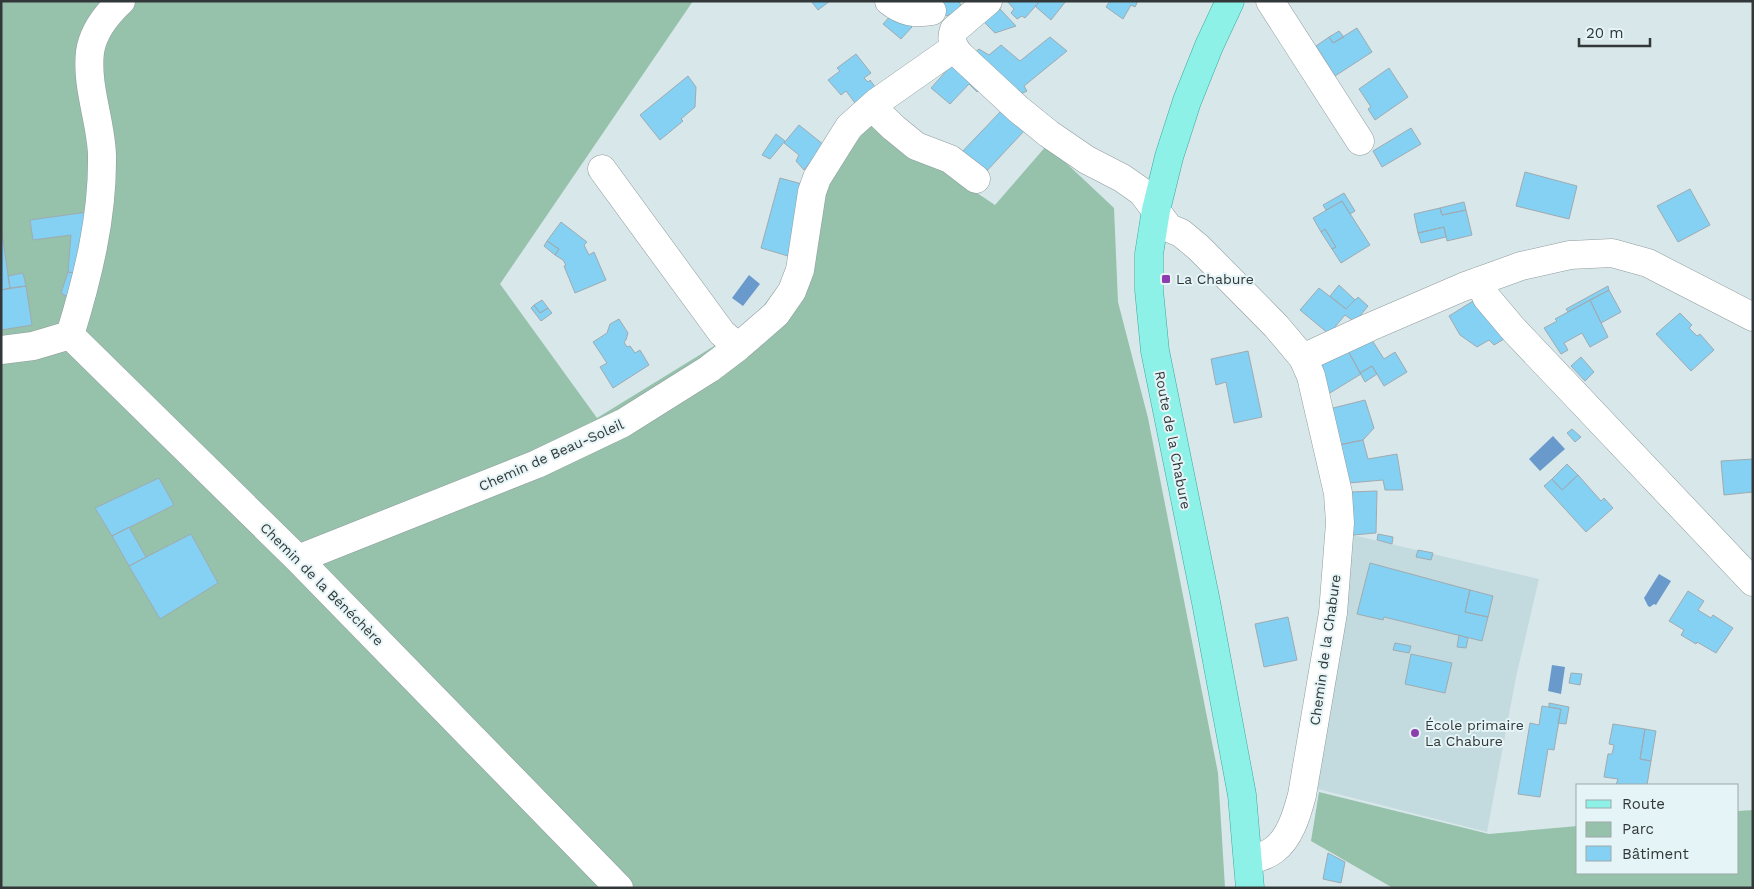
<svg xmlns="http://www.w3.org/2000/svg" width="1754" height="889" font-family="'Work Sans',sans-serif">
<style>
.built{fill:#c3dbde}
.green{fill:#96c1ab}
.water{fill:#6a9acb}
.building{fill:#84d1f3;stroke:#9fabb1}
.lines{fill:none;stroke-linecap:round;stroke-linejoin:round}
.minor-casing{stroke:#8f9c9e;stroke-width:29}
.major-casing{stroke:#3caaa0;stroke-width:29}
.minor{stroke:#fff;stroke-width:28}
.major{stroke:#8df1e7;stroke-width:28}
.poi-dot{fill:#8d3dad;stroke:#e5f4f6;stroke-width:2}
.labels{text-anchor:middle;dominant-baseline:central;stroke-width:4;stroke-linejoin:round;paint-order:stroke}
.poi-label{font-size:14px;fill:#323839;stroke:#e5f4f6;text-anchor:start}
.street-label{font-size:14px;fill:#323839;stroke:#e5f4f6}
</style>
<rect width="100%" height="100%" fill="#d8e7e9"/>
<path class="built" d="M 1353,535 L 1539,579 L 1516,677 L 1487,832 L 1314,788 L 1340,638 Z"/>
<path class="green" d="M 1,1 L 693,1 L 500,284 L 597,418 L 750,324 L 790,270 L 827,182 L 871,122 L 995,205 L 1047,145 L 1114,208 L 1118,302 L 1148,418 L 1218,773 L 1225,888 L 1,888 Z
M 1319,792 L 1489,834 L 1578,826 L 1578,873 L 1738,873 L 1738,811 L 1753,810 L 1753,888 L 1393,888 L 1311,841 Z"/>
<path class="water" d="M 749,275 L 760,284 L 743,306 L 732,298 Z
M 1553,436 L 1565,449 L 1540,471 L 1529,459 Z
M 1659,574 L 1671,581 L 1656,605 L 1654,604 L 1650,607 L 1648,606 L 1644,598 Z
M 1552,665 L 1565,667 L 1561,694 L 1548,691 Z"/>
<path class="building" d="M 811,1 L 830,1 L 818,10 Z
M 940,1 L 959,1 L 963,11 L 946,16 Z
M 1007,1 L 1040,1 L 1025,18 L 1022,16 L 1017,19 L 1011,13 L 1014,9 Z
M 1040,1 L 1066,1 L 1051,20 L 1035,6 Z
M 1110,1 L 1138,1 L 1135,7 L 1131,5 L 1123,19 L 1106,7 Z
M 999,8 L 1016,26 L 995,33 L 982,20 Z
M 893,13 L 912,27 L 901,39 L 883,24 Z
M 1357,28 L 1372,52 L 1335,76 L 1316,46 L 1329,37 L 1333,43 Z
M 1339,31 L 1344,37 L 1333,43 L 1329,37 Z
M 1050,37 L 1067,51 L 1024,86 L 1027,91 L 1014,97 L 972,55 L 979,49 L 989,55 L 1001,45 L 1020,61 Z
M 856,54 L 871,73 L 864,78 L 868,82 L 870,80 L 878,91 L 858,107 L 846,91 L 841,95 L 828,80 L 840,71 L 837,68 Z
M 956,60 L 983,85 L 977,92 L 969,84 L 950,104 L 931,88 Z
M 1389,68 L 1408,97 L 1375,120 L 1368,109 L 1371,107 L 1359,89 Z
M 688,76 L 696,87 L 695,107 L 681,119 L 683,121 L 660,140 L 640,115 Z
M 1002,110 L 1025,130 L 983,175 L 959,155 Z
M 799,125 L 824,145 L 804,170 L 796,161 L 799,155 L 784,143 Z
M 1411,128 L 1421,144 L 1382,167 L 1373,151 Z
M 776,134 L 785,141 L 770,159 L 762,155 Z
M 1525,172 L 1577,186 L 1569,219 L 1516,206 Z
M 780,178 L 802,184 L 794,236 L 788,256 L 761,248 Z
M 1690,189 L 1710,225 L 1678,242 L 1657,206 Z
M 1344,193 L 1355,211 L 1350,214 L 1342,201 L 1326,210 L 1323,205 Z
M 1342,201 L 1370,245 L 1341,263 L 1332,249 L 1336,247 L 1325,229 L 1321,232 L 1313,218 Z
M 1464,202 L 1466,210 L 1442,215 L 1440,208 Z
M 1440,208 L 1442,215 L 1466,210 L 1472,235 L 1447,241 L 1444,227 L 1418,233 L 1414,214 Z
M 88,212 L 80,274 L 68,272 L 71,235 L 33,240 L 30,220 Z
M 561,222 L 587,242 L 584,245 L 589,255 L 594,252 L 606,280 L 575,293 L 564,266 L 566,265 L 563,260 L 555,255 L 559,249 L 547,241 Z
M 1,226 L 10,288 L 1,290 Z
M 1444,227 L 1446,237 L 1421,243 L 1418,233 Z
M 1325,229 L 1336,247 L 1332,249 L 1321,232 Z
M 547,241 L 559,249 L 555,255 L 544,246 Z
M 68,272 L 80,274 L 71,299 L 61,293 Z
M 23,273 L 26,286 L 10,288 L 8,276 Z
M 1339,285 L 1355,300 L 1346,309 L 1330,296 Z
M 26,286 L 32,325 L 1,330 L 1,290 Z
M 1608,286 L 1609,290 L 1568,312 L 1566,309 Z
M 1319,288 L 1346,309 L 1358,297 L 1368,306 L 1355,322 L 1345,315 L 1329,334 L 1300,310 Z
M 1609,290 L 1621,312 L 1601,323 L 1590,300 Z
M 1478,298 L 1504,339 L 1494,345 L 1489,340 L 1477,347 L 1460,335 L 1449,316 Z
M 542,300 L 548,308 L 540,313 L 534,305 Z
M 1590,300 L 1608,337 L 1590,347 L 1582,333 L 1564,343 L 1568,350 L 1561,354 L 1544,328 L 1557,321 L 1555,319 Z
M 534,305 L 540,313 L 548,308 L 552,313 L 541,321 L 531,308 Z
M 1680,313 L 1692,325 L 1689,328 L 1697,336 L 1700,334 L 1714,350 L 1691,371 L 1656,334 Z
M 619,319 L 628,333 L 626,340 L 624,342 L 627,347 L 630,346 L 635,353 L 640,350 L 649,365 L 613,388 L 600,367 L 607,363 L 593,342 L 607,333 L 610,324 Z
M 1370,337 L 1384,359 L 1395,352 L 1407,372 L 1384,386 L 1372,366 L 1360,373 L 1347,349 Z
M 1347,349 L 1361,374 L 1325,396 L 1320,364 Z
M 1248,351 L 1262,417 L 1234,423 L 1226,382 L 1216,385 L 1211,359 Z
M 1581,357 L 1594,372 L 1585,381 L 1571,366 Z
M 1372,366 L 1377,374 L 1365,382 L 1360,373 Z
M 1365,400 L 1374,428 L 1363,440 L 1339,445 L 1329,409 Z
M 1572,429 L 1581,437 L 1575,442 L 1567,433 Z
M 1363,440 L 1368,459 L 1397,454 L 1403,490 L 1385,490 L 1383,480 L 1349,483 L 1339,445 Z
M 1753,459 L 1753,492 L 1724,495 L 1721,461 Z
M 1567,464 L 1578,475 L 1562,490 L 1552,479 Z
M 1578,475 L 1601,501 L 1604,498 L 1613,508 L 1586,532 L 1544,486 L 1552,479 L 1562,490 Z
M 159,478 L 174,505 L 112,536 L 95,508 Z
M 1377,491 L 1376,533 L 1353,535 L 1351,492 Z
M 129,527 L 146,557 L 129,566 L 112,536 Z
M 191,534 L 218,583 L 160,619 L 129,566 Z
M 1378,534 L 1393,537 L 1392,544 L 1377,540 Z
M 1418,550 L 1433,553 L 1431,560 L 1416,557 Z
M 1370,563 L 1470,590 L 1465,612 L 1488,617 L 1482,641 L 1384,617 L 1383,620 L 1357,614 Z
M 1470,590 L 1493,596 L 1488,617 L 1465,612 Z
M 1688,591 L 1704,601 L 1698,610 L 1711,618 L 1713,615 L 1733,628 L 1716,653 L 1697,642 L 1696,644 L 1681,635 L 1684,630 L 1669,621 Z
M 1288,617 L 1297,660 L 1264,667 L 1255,624 Z
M 1459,635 L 1468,638 L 1466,648 L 1457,647 Z
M 1395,643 L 1411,646 L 1409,653 L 1393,650 Z
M 1411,654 L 1452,663 L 1445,693 L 1405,684 Z
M 1571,673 L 1582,674 L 1580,685 L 1569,683 Z
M 1549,703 L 1569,707 L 1566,724 L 1558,723 L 1561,709 L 1549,707 Z
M 1542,706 L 1561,709 L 1554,750 L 1548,749 L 1540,797 L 1518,794 L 1530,723 L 1539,725 Z
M 1613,724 L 1645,729 L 1640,759 L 1651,761 L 1647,785 L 1616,785 L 1618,779 L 1604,777 L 1608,754 L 1612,754 L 1614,745 L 1609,744 Z
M 1645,729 L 1656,731 L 1651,761 L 1640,759 Z
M 1328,853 L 1345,862 L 1341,883 L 1323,879 Z"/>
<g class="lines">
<g class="minor-casing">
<path id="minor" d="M 889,1 C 903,12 915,14 932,11
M 988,1 L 954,30 C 950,40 953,47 960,55 L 1018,109 L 1049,134 L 1087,160 L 1122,178 L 1142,192 L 1169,228 L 1181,233 L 1199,248 L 1276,326 L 1303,358 L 1311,376 L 1338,493 L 1340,523 L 1333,613 L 1302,795 C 1297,814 1290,838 1274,850 C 1266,856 1257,858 1248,860
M 1270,1 L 1360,141
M 872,107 L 894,128 L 916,146 L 950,159 L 976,179
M 602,169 L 722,333 L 738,347
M 1479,281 L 1487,298 L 1514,330 L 1753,582
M 70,335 L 298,559 L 619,888
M 70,335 C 88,277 103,216 102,155 C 101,121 86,87 90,52 C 93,31 106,15 121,1
M 1,350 L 33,346 L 70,335
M 1303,358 L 1370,327 L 1463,287 L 1521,266 L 1570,255 L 1612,253 L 1648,263 L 1753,317
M 298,559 L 537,464 L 623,423 L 709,369 L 738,347 L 776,314 L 792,291 L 800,270 L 812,192 L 817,178 L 849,127 L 877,102 L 954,48"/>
</g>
<g class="major-casing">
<path id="major" d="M 1230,1 L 1209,46 L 1187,101 L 1169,157 L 1156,210 L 1149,254 L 1149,290 L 1155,351 L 1206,602 L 1242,795 L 1250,888"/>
</g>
<use href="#minor" class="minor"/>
<use href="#major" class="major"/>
</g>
<g class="poi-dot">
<rect x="1161" y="274" width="10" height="10" rx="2.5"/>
<circle cx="1415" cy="733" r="5"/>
</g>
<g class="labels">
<g class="poi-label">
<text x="1176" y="279">La Chabure</text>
<text x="1425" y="725">École primaire<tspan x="1425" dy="16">La Chabure</tspan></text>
</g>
<g class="street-label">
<text transform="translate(1173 440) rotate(79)">Route de la Chabure</text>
<text transform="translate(551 455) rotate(-24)">Chemin de Beau-Soleil</text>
<text transform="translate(322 584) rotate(45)">Chemin de la Bénéchère</text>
<text transform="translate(1325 650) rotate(-82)">Chemin de la Chabure</text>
</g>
</g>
<rect width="1754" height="889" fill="none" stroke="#323839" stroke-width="5"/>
<rect x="1576" y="784" width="162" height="90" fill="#e5f4f6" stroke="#9da9aa"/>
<rect x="1586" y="800" width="25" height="8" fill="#8df1e7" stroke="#9da9aa"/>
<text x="1622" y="809" font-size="15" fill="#323839">Route</text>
<rect x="1586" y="822" width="25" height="15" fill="#96c1ab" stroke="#9da9aa"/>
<text x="1622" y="834" font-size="15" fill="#323839">Parc</text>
<rect x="1586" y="846" width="25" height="15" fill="#84d1f3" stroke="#9da9aa"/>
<text x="1622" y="859" font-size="15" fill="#323839">Bâtiment</text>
<path d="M1579 38v8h71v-8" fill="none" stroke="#323839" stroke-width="2.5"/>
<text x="1586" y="38" font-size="15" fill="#323839" stroke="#e5f4f6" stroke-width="4" paint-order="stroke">20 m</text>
</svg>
